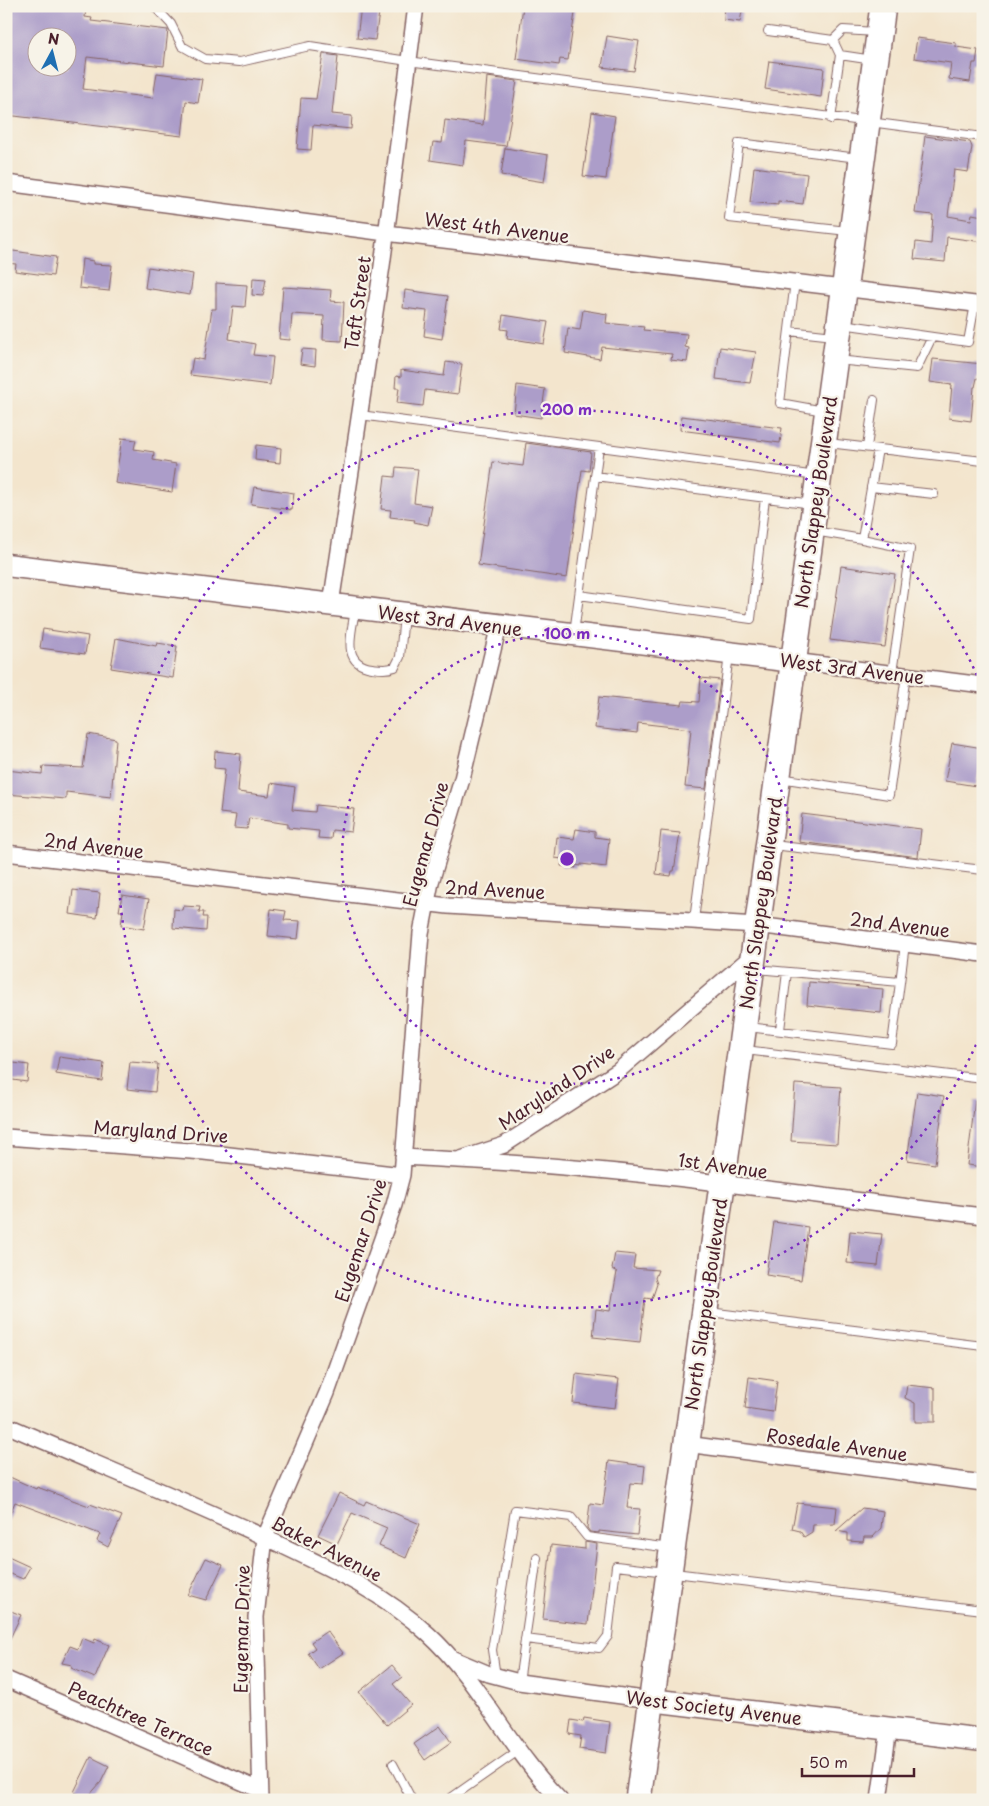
<svg xmlns="http://www.w3.org/2000/svg" width="989" height="1806" font-family="'Playpen Sans',sans-serif">
<style>
.building{fill:#ac9dc9;fill-rule:evenodd}
.lines{fill:none;stroke-linecap:round;stroke-linejoin:round}
.lane-casing{stroke:#856464;stroke-width:10}
.street-casing{stroke:#856464;stroke-width:18}
.secondary-casing{stroke:#856464;stroke-width:25}
.primary-casing{stroke:#856464;stroke-width:28}
.lane{stroke:#fff;stroke-width:8}
.street{stroke:#fff;stroke-width:15}
.secondary{stroke:#fff;stroke-width:22}
.primary{stroke:#fff;stroke-width:25}
.ring{fill:none;stroke:#7b2cbf;stroke-width:2.5;stroke-dasharray:2.5 5}
.labels{text-anchor:middle;dominant-baseline:central;stroke-width:4.5;stroke-linejoin:round;paint-order:stroke}
.street-label{font-size:18px;fill:#4a1f2b;stroke:#f7f3e8}
.centre{fill:#7b2cbf;stroke:#f7f3e8;stroke-width:2.5}
.ring-label{font-size:15px;text-anchor:middle;font-weight:bold;fill:#7b2cbf;stroke:#f7f3e8;stroke-width:4.5;stroke-linejoin:round;paint-order:stroke}
</style>
<rect width="100%" height="100%" fill="#f7f3e8"/>
<filter id="ink" filterUnits="userSpaceOnUse"><feTurbulence type="fractalNoise" baseFrequency=".02" numOctaves="2"/><feDisplacementMap in="SourceGraphic" scale="10" xChannelSelector="R" yChannelSelector="G"/><feConvolveMatrix kernelMatrix="1 2 1 2 8 2 1 2 1" color-interpolation-filters="sRGB"/></filter>
<filter id="wash" filterUnits="userSpaceOnUse"><feTurbulence type="fractalNoise" baseFrequency=".0096" numOctaves="4" result="noise"/><feDisplacementMap in="SourceGraphic" scale="20" xChannelSelector="R" yChannelSelector="G"/><feGaussianBlur stdDeviation="1.12" result="paint"/><feColorMatrix in="noise" values="0 0 0 0 0 0 0 0 0 0 0 0 0 0 0 0 0 1.4 0 .05"/><feComposite in="paint" operator="in"/></filter>
<g filter="url(#wash)">
<rect width="100%" height="100%" fill="#f3e5cd"/>
<g id="blocks">
<path class="building" d="M 6,6 L 66,6 L 86,9 L 85,17 L 92,18 L 91,21 L 168,30 L 164,66 L 87,57 L 83,89 L 153,98 L 157,73 L 202,79 L 198,103 L 186,101 L 182,136 L 6,115 ZM 38,38 L 68,38 L 68,68 L 38,68 Z
M 361,6 L 380,6 L 375,40 L 357,38 Z
M 523,6 L 576,6 L 568,60 L 560,59 L 559,65 L 516,59 Z
M 725,6 L 743,6 L 740,22 L 724,20 Z
M 607,36 L 639,41 L 634,71 L 602,67 Z
M 917,38 L 956,43 L 956,47 L 978,50 L 976,63 L 973,63 L 970,82 L 949,79 L 951,63 L 914,58 Z
M 323,54 L 338,56 L 332,114 L 352,116 L 351,129 L 313,125 L 311,150 L 297,149 L 301,98 L 316,99 Z
M 769,61 L 824,68 L 821,97 L 765,89 Z
M 487,77 L 517,81 L 506,146 L 466,141 L 463,165 L 430,160 L 433,142 L 442,143 L 445,120 L 483,125 Z
M 592,112 L 615,116 L 606,179 L 583,176 Z
M 925,136 L 970,142 L 972,147 L 968,172 L 954,170 L 948,216 L 971,220 L 972,214 L 983,216 L 983,242 L 947,237 L 945,262 L 914,259 L 916,242 L 931,244 L 933,215 L 915,213 Z
M 505,148 L 548,155 L 544,182 L 501,175 Z
M 754,167 L 807,174 L 803,204 L 778,201 L 778,205 L 750,202 Z
M 6,250 L 56,257 L 53,276 L 15,271 L 16,264 L 6,263 Z
M 82,259 L 93,261 L 93,264 L 112,265 L 109,291 L 79,288 Z
M 148,267 L 193,274 L 190,295 L 145,288 Z
M 253,278 L 266,279 L 263,296 L 252,295 Z
M 216,283 L 247,285 L 245,307 L 233,306 L 229,339 L 255,344 L 253,355 L 273,357 L 270,385 L 190,375 L 193,358 L 204,360 L 212,309 L 216,309 Z
M 283,287 L 331,290 L 330,301 L 344,302 L 342,341 L 323,340 L 324,316 L 292,314 L 290,340 L 279,339 Z
M 405,290 L 448,296 L 442,339 L 424,336 L 427,311 L 403,308 Z
M 583,310 L 607,314 L 606,323 L 644,327 L 643,330 L 687,334 L 685,347 L 689,348 L 687,362 L 671,360 L 672,354 L 602,347 L 600,359 L 565,353 L 568,328 L 580,330 Z
M 503,315 L 548,322 L 544,344 L 507,338 L 508,330 L 501,329 Z
M 720,347 L 756,352 L 750,383 L 716,379 Z
M 302,349 L 316,350 L 315,366 L 300,364 Z
M 933,359 L 983,364 L 983,379 L 977,378 L 975,387 L 974,387 L 971,421 L 949,418 L 952,385 L 930,382 Z
M 446,362 L 462,364 L 458,394 L 425,390 L 423,406 L 397,403 L 399,388 L 395,388 L 396,376 L 401,377 L 401,370 L 444,376 Z
M 517,385 L 545,389 L 541,418 L 514,414 Z
M 681,416 L 782,428 L 780,443 L 680,430 Z
M 122,438 L 136,440 L 134,449 L 154,452 L 153,460 L 176,464 L 172,492 L 115,483 Z
M 526,443 L 591,452 L 589,471 L 582,470 L 567,578 L 478,565 L 493,462 L 523,466 Z
M 256,445 L 281,448 L 280,463 L 255,460 Z
M 396,467 L 418,469 L 414,503 L 432,506 L 428,525 L 414,522 L 415,520 L 390,517 L 391,510 L 381,509 L 385,476 L 395,477 Z
M 254,487 L 294,493 L 292,510 L 251,504 Z
M 841,566 L 895,574 L 885,647 L 830,640 Z
M 43,629 L 88,636 L 85,654 L 40,648 Z
M 116,638 L 156,646 L 157,643 L 177,646 L 173,678 L 111,668 Z
M 701,678 L 720,680 L 706,789 L 685,787 L 691,729 L 638,723 L 637,733 L 595,728 L 599,697 L 682,705 L 683,701 L 699,702 Z
M 88,734 L 116,739 L 111,797 L 66,792 L 66,799 L 6,794 L 6,770 L 42,774 L 43,766 L 83,768 Z
M 952,743 L 983,748 L 976,786 L 945,781 Z
M 215,751 L 241,754 L 238,792 L 269,796 L 271,783 L 295,787 L 292,810 L 315,812 L 316,805 L 354,809 L 351,832 L 332,830 L 331,839 L 318,838 L 319,831 L 288,828 L 288,824 L 249,818 L 247,829 L 234,828 L 236,815 L 220,813 L 225,769 L 214,768 Z
M 802,814 L 921,829 L 918,857 L 799,842 Z
M 576,829 L 595,832 L 595,837 L 609,839 L 606,867 L 581,864 L 581,866 L 575,865 L 576,868 L 561,866 L 562,859 L 555,858 L 557,837 L 574,839 Z
M 661,831 L 680,833 L 674,871 L 672,871 L 671,876 L 656,874 Z
M 73,890 L 100,893 L 97,918 L 70,914 Z
M 122,895 L 149,899 L 144,929 L 121,925 L 123,911 L 119,911 Z
M 183,906 L 200,907 L 199,912 L 204,912 L 203,917 L 207,917 L 206,931 L 173,928 L 174,909 L 182,910 Z
M 271,909 L 286,911 L 284,920 L 300,921 L 298,939 L 268,936 Z
M 809,982 L 883,989 L 881,1013 L 807,1005 Z
M 59,1057 L 104,1063 L 102,1081 L 56,1074 Z
M 6,1062 L 29,1065 L 27,1082 L 6,1079 Z
M 130,1062 L 158,1064 L 155,1092 L 127,1089 Z
M 795,1084 L 841,1087 L 837,1144 L 791,1141 Z
M 917,1092 L 944,1096 L 935,1164 L 907,1160 Z
M 975,1100 L 983,1100 L 983,1167 L 967,1165 Z
M 774,1222 L 808,1227 L 801,1280 L 766,1275 Z
M 850,1231 L 882,1234 L 878,1266 L 847,1263 Z
M 615,1253 L 635,1255 L 633,1268 L 658,1270 L 655,1278 L 657,1284 L 652,1299 L 645,1298 L 640,1342 L 593,1337 L 596,1309 L 610,1311 L 617,1272 L 612,1269 Z
M 576,1374 L 619,1379 L 615,1408 L 573,1403 Z
M 749,1377 L 777,1381 L 773,1412 L 745,1408 Z
M 907,1385 L 935,1388 L 935,1422 L 915,1422 L 915,1403 L 905,1398 Z
M 609,1461 L 645,1466 L 643,1484 L 630,1483 L 627,1508 L 640,1509 L 637,1535 L 599,1531 L 599,1533 L 590,1532 L 587,1528 L 590,1503 L 603,1505 Z
M 12,1478 L 36,1489 L 37,1487 L 89,1506 L 90,1504 L 122,1516 L 108,1547 L 97,1541 L 100,1534 L 15,1502 L 6,1523 L 6,1485 Z
M 339,1493 L 364,1505 L 366,1501 L 420,1524 L 406,1558 L 379,1546 L 387,1528 L 352,1513 L 337,1544 L 318,1535 Z
M 797,1503 L 837,1507 L 835,1524 L 813,1525 L 812,1532 L 804,1537 L 800,1531 L 792,1529 Z
M 862,1508 L 883,1511 L 881,1528 L 873,1537 L 864,1537 L 863,1542 L 848,1541 L 848,1533 L 836,1531 Z
M 585,1542 L 597,1544 L 588,1624 L 543,1619 L 551,1545 L 585,1549 Z
M 6,1556 L 30,1567 L 23,1579 L 6,1572 Z
M 206,1558 L 223,1565 L 206,1600 L 188,1595 Z
M 6,1609 L 21,1615 L 6,1647 Z
M 327,1631 L 343,1653 L 319,1669 L 308,1653 L 315,1648 L 311,1642 Z
M 82,1638 L 94,1643 L 95,1639 L 109,1645 L 95,1678 L 71,1668 L 72,1665 L 62,1663 L 70,1646 L 78,1649 Z
M 392,1665 L 402,1677 L 393,1684 L 411,1705 L 387,1725 L 359,1692 Z
M 584,1718 L 610,1722 L 606,1753 L 579,1749 L 581,1736 L 569,1734 L 571,1720 L 583,1722 Z
M 440,1726 L 451,1742 L 425,1760 L 414,1744 Z
M 91,1757 L 109,1766 L 101,1782 L 87,1798 L 74,1792 Z"/>
</g>
</g>
<g filter="url(#ink)">
<use href="#blocks" fill-opacity="0" stroke="#856464" stroke-width="1"/>
<g class="lines">
<g class="lane-casing">
<path id="lane" d="M 154,6 L 171,24 L 182,46 L 205,59 L 240,62 L 310,46 L 408,61 L 983,137
M 768,31 L 833,40 L 843,30 L 876,32
M 833,40 L 840,55 L 873,60
M 831,119 L 840,55
M 848,231 L 729,218 L 739,143 L 858,158
M 795,281 L 780,403 L 824,411
M 842,324 L 968,342 L 975,304
M 789,331 L 834,336
M 837,360 L 917,368 L 932,337
M 360,415 L 817,476
M 828,443 L 983,461
M 867,447 L 874,400
M 595,476 L 813,504
M 871,487 L 934,494
M 814,531 L 862,539 L 878,449
M 862,539 L 910,549 L 892,673
M 579,595 L 751,619 L 765,498
M 355,610 C 352,632 340,664 372,668 C 380,669 386,670 395,667 L 400,657 L 404,615
M 574,633 L 599,447
M 780,778 L 889,795 L 906,675
M 773,845 L 983,870
M 694,920 L 729,655
M 756,969 L 900,982
M 748,1027 L 892,1044 L 905,944
M 780,1030 L 787,972
M 745,1050 L 983,1079
M 709,1312 L 983,1346
M 525,1639 L 599,1648 L 608,1636 L 616,1566 L 983,1610
M 496,1676 L 492,1650 L 515,1510 L 571,1517 L 587,1537 L 670,1548
M 519,1682 L 537,1558
M 393,1764 L 412,1800
M 448,1800 L 518,1751"/>
</g>
<g class="street-casing">
<path id="street" d="M 6,183 L 386,233 L 983,305
M 331,604 L 382,266 L 416,6
M 793,661 L 983,685
M 6,853 L 448,906 L 757,925 L 983,954
M 6,1137 L 204,1152 L 402,1175
M 403,1157 L 458,1160 L 504,1145 L 618,1071 L 753,955
M 458,1160 C 634,1168 808,1195 983,1216
M 6,1425 C 93,1463 181,1498 266,1538 C 325,1566 380,1590 428,1634 C 480,1681 510,1750 560,1800
M 686,1444 L 983,1483
M 451,1658 L 489,1674 L 519,1682 L 651,1700
M 6,1679 L 260,1790
M 261,1800 L 256,1617 L 265,1537 L 327,1393 L 394,1205 L 402,1175 L 421,933 L 431,882 L 462,779 L 499,625
M 879,1800 L 889,1728"/>
</g>
<g class="secondary-casing">
<path id="secondary" d="M 6,565 L 793,661
M 651,1700 L 983,1740"/>
</g>
<g class="primary-casing">
<path id="primary" d="M 638,1800 L 883,6"/>
</g>
<use href="#lane" class="lane"/>
<use href="#street" class="street"/>
<use href="#secondary" class="secondary"/>
<use href="#primary" class="primary"/>
</g>
</g>
<g class="ring">
<circle cx="567" cy="859" r="225"/>
<path d="M982 1031A449 449 0 1 1 982 687"/>
</g>
<g class="labels">
<g class="street-label">
<text transform="translate(497 227) rotate(7)">West 4th Avenue</text>
<text transform="translate(357 303) rotate(-82)">Taft Street</text>
<text transform="translate(815 502) rotate(-82)">North Slappey Boulevard</text>
<text transform="translate(450 620) rotate(7)">West 3rd Avenue</text>
<text transform="translate(852 668) rotate(7)">West 3rd Avenue</text>
<text transform="translate(425 844) rotate(-75)">Eugemar Drive</text>
<text transform="translate(94 845) rotate(7)">2nd Avenue</text>
<text transform="translate(495 889) rotate(3)">2nd Avenue</text>
<text transform="translate(760 903) rotate(-82)">North Slappey Boulevard</text>
<text transform="translate(900 924) rotate(7)">2nd Avenue</text>
<text transform="translate(556 1087) rotate(-34)">Maryland Drive</text>
<text transform="translate(161 1131) rotate(4)">Maryland Drive</text>
<text transform="translate(723 1165) rotate(8)">1st Avenue</text>
<text transform="translate(360 1240) rotate(-72)">Eugemar Drive</text>
<text transform="translate(705 1304) rotate(-82)">North Slappey Boulevard</text>
<text transform="translate(837 1444) rotate(8)">Rosedale Avenue</text>
<text transform="translate(327 1548) rotate(27)">Baker Avenue</text>
<text transform="translate(241 1629) rotate(-89)">Eugemar Drive</text>
<text transform="translate(714 1707) rotate(7)">West Society Avenue</text>
<text transform="translate(141 1718) rotate(24)">Peachtree Terrace</text>
</g>
</g>
<circle cx="567" cy="859" r="8" class="centre"/>
<g class="ring-label">
<text x="567" y="415">200 m</text>
<text x="567" y="639">100 m</text>
</g>
<rect width="989" height="1806" fill="none" stroke="#f7f3e8" stroke-width="25"/>
<g transform="translate(52 52) rotate(7)"><circle r="24" fill="#f7f3e8" stroke="#b29e9c"/>
<path d="M0-4L9 19L0 12L-9 19Z" fill="#1f6fb2"/>
<text y="-8" font-size="14" font-weight="bold" text-anchor="middle" fill="#4a1f2b">N</text>
</g>
<path d="M802 1768v8h112v-8" fill="none" stroke="#4a1f2b" stroke-width="2.5"/>
<text x="809" y="1768" font-size="15" fill="#4a1f2b" stroke="#f7f3e8" stroke-width="4" paint-order="stroke">50 m</text>
</svg>
